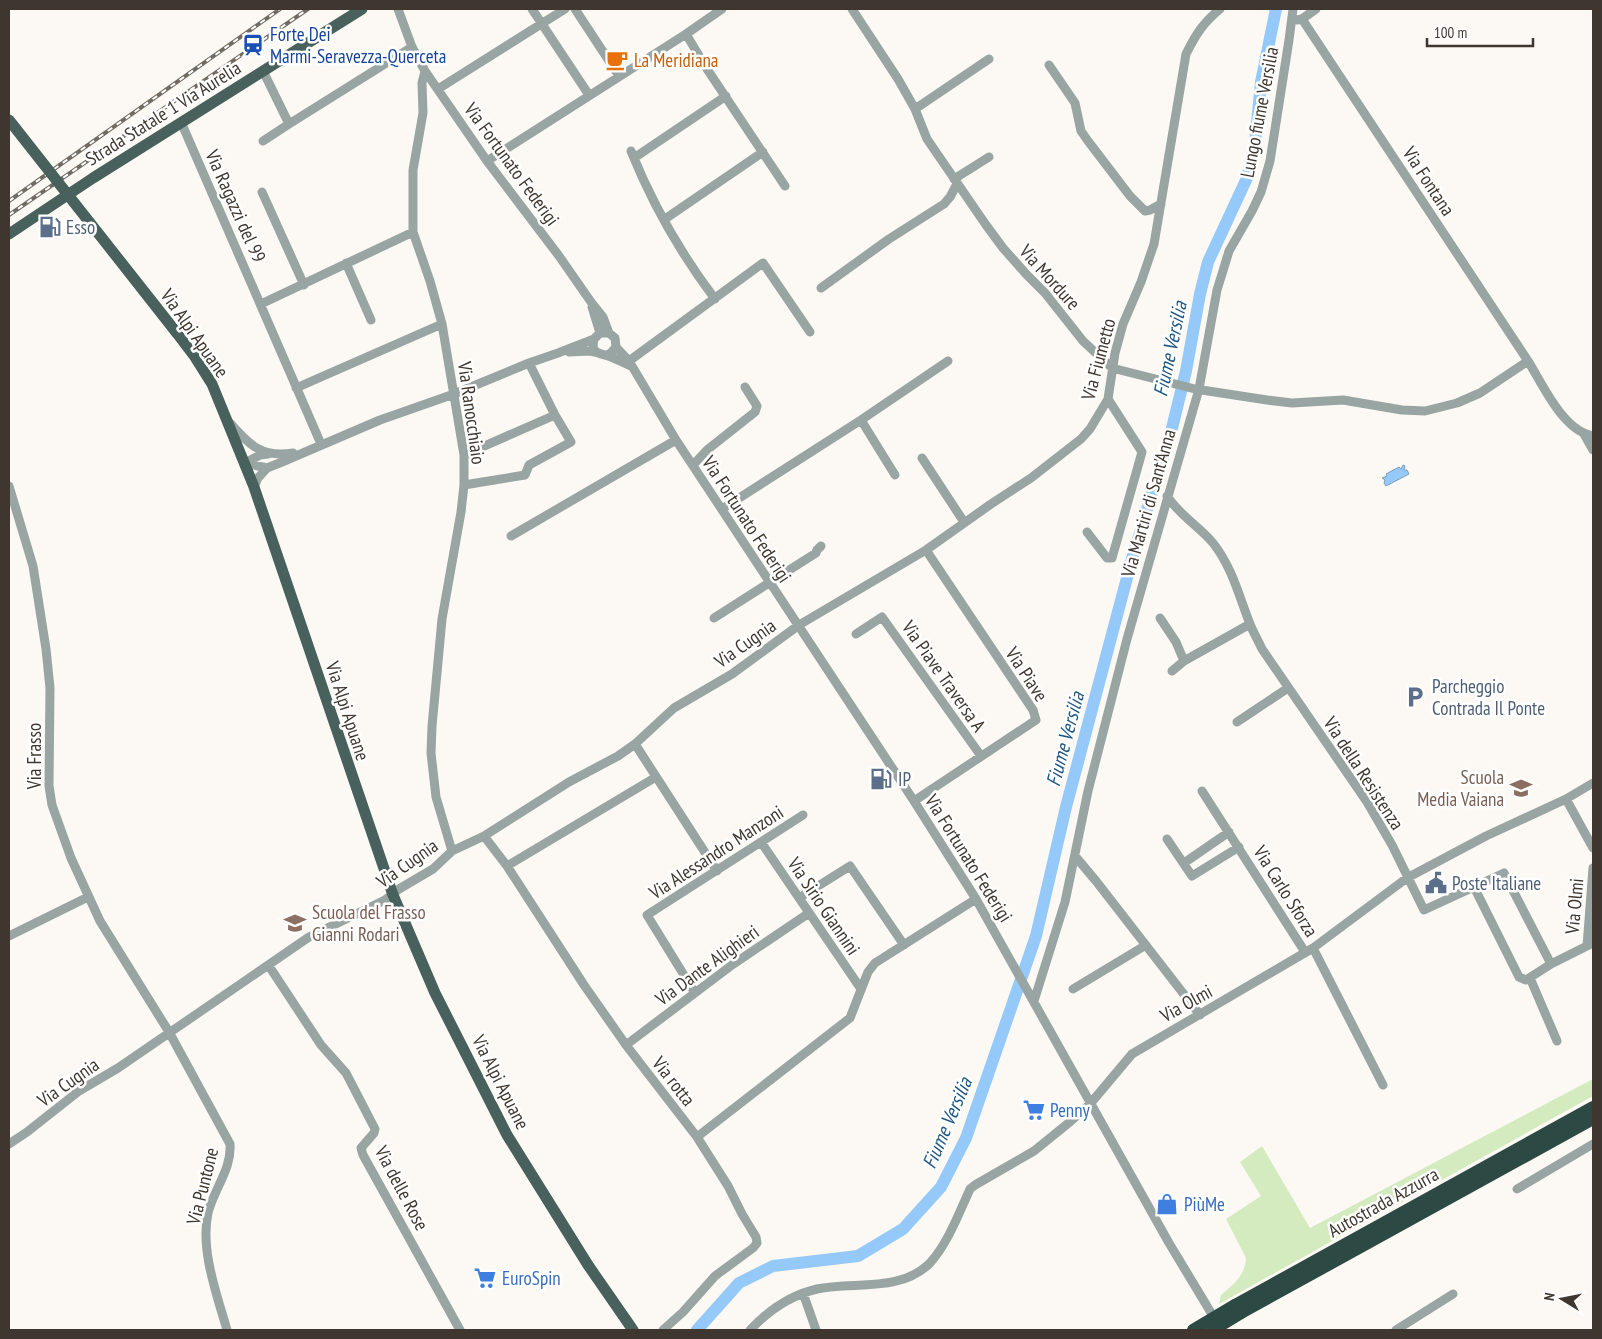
<svg xmlns="http://www.w3.org/2000/svg" width="1602" height="1339" font-family="'PT Sans Narrow',sans-serif">
<style>
.green{fill:#d4ebbf}
.water{fill:#95c9f9;stroke:#7b9dbc}
.lines{fill:none;stroke-linecap:round;stroke-linejoin:round}
.river{stroke:#95c9f9;stroke-width:12}
.minor{stroke:#98a5a2;stroke-width:9}
.major{stroke:#48615c;stroke-width:11}
.highway{stroke:#2c4943;stroke-width:12}
.rail-casing{stroke:#716b63;stroke-width:4}
.rail{stroke:#fff;stroke-width:2;stroke-dasharray:5.5;stroke-linecap:butt}
.major-bridge{stroke:#48615c;stroke-width:11}
.highway-bridge{stroke:#2c4943;stroke-width:12}
.labels{text-anchor:middle;dominant-baseline:central;stroke-width:5;stroke-linejoin:round;paint-order:stroke}
.transit-label{font-size:19px;fill:#164399;stroke:#fff;text-anchor:start}
.food-label{font-size:19px;fill:#c56008;stroke:#fff;text-anchor:start}
.street-label{font-size:19px;fill:#3f372f;stroke:#fff}
.service-label{font-size:19px;fill:#4e5e75;stroke:#fff;text-anchor:start}
.education-label{font-size:19px;fill:#785e54;stroke:#fff;text-anchor:end}
.shop-label{font-size:19px;fill:#366cbe;stroke:#fff;text-anchor:start}
.water-label{font-size:20px;font-style:italic;fill:#1f5683;stroke:#fff}
</style>
<rect width="100%" height="100%" fill="#fcf9f4"/>
<path class="green" d="M 1593,1079 L 1593,1096 L 1219,1304 L 1221,1295 C 1233,1285 1245,1276 1246,1258 L 1226,1219 L 1261,1196 L 1240,1162 L 1262,1146 L 1310,1228 Z"/>
<path class="water" d="M 1403,465 L 1405,466 L 1404,470 L 1407,470 L 1409,474 L 1386,486 L 1384,483 L 1385,480 L 1382,478 L 1387,476 L 1386,474 L 1399,467 L 1401,469 Z"/>
<g class="lines">
<path class="river" d="M 697,1330 L 739,1283 L 773,1266 L 858,1256 L 903,1229 L 941,1187 L 966,1138 L 1036,936 L 1066,807 L 1132,559 L 1172,428 L 1186,371 L 1200,294 L 1208,262 L 1247,178 L 1255,143 L 1261,82 L 1276,9"/>
<path class="minor" d="M 398,9 L 412,47 L 425,71 L 487,161 L 559,256 L 591,302 L 603,317 L 609,333
M 532,9 L 589,95
M 575,9 L 619,76
M 852,9 L 898,79 L 915,109 L 927,139 L 986,225 L 1003,248 L 1027,275 L 1045,293 L 1083,341 L 1112,368 L 1195,389 L 1267,400 L 1292,403 L 1343,400 L 1402,410 L 1425,411 L 1457,403 L 1480,393 L 1528,361 C 1543,385 1563,431 1593,436
M 1302,19 L 1528,361
M 1297,20 L 1302,19 L 1316,9
M 686,34 L 707,69 L 785,186
M 1049,65 L 1075,103 L 1081,131 L 1088,141 L 1130,196 L 1145,211 L 1150,210 L 1161,204
M 263,71 L 289,124 L 412,47
M 425,71 L 422,83 L 423,113 L 413,170 L 413,232 L 430,281 L 442,324 L 464,455 L 464,485 L 461,512 L 442,619 L 432,726 L 431,753 L 436,797 L 452,851
M 438,89 L 565,9
M 915,109 L 989,59
M 181,122 L 321,444
M 263,141 L 289,124
M 631,151 C 652,203 681,254 715,299
M 634,158 L 726,96
M 487,161 L 686,34 L 722,9
M 954,179 L 989,157
M 262,192 L 304,285
M 665,219 L 763,152
M 346,263 L 371,320
M 821,288 L 889,239 L 944,204 L 950,197 L 957,184
M 261,304 L 413,232
M 592,307 L 600,333
M 616,347 L 629,361 L 676,440 L 914,801 L 976,899 L 1169,1243 L 1216,1321
M 569,352 L 590,351 L 598,353
M 607,355 L 611,353 L 616,347 L 615,338 L 609,333 L 600,333 L 594,339 C 590,355 601,353 611,357 C 618,360 624,363 631,366
M 629,361 L 763,263 L 810,332
M 296,388 L 442,324
M 861,420 L 895,475
M 230,423 C 249,445 262,458 293,453
M 1584,434 L 1593,450
M 464,455 L 555,415
M 922,458 L 964,522
M 245,463 L 267,468 L 282,462 L 380,420 L 454,394 L 529,363 L 558,353 L 594,339
M 245,463 L 260,455 L 268,454
M 693,465 L 707,450 L 755,412 L 757,406 L 745,387
M 464,485 L 525,475 L 529,465 L 571,442 L 555,415 L 529,363
M 9,486 L 33,566 L 46,649 L 50,688 L 49,786 L 52,805 L 71,858 L 100,921 L 169,1032 L 230,1144 C 232,1169 214,1189 208,1213 C 200,1250 217,1295 227,1330
M 254,487 L 258,478 L 267,468
M 1167,496 C 1179,515 1199,526 1213,543 C 1232,567 1239,596 1250,624 C 1253,632 1258,640 1262,649 L 1367,802 L 1392,845 L 1424,910 L 1504,873 L 1551,964 L 1526,980 L 1519,977 L 1474,887
M 722,509 L 861,420 L 948,361
M 1087,532 L 1107,558 L 1112,558 L 1142,452 L 1108,399
M 511,536 L 676,440
M 714,618 L 816,553 L 817,550 L 821,546
M 1160,618 L 1176,642 L 1184,661
M 856,634 L 882,617 L 981,756
M 1172,671 L 1184,661 L 1250,624
M 1237,722 L 1288,688
M 635,744 L 717,871
M 1202,791 L 1305,952
M 1566,799 L 1593,848
M 914,801 L 1036,720 L 1033,710 L 926,550
M 484,836 L 507,866 L 584,985 L 626,1045 L 697,1137 L 728,1186 L 742,1214 L 756,1237 L 757,1243 L 753,1248 L 715,1276 L 683,1312 L 663,1330
M 1167,839 L 1192,876 L 1239,847
M 761,842 L 861,989
M 1075,856 L 1096,881 L 1200,1015
M 1184,863 L 1229,832
M 507,866 L 656,777
M 799,898 L 850,866 L 904,945
M 9,936 L 88,897
M 1587,946 L 1593,868
M 1313,948 L 1383,1085
M 1551,964 L 1593,943
M 269,966 L 321,1045 L 346,1073 L 375,1129 L 374,1133 L 361,1148 L 363,1155 L 460,1330
M 1530,978 L 1557,1041
M 1073,989 L 1146,945
M 695,993 L 647,915 L 803,815
M 1034,1001 L 1065,902 L 1088,791 L 1127,639 L 1199,389 L 1217,290 L 1222,274 L 1229,251 L 1252,211 L 1261,192 L 1270,161 L 1289,40 L 1293,9
M 626,1045 L 732,965 L 809,913
M 697,1137 L 850,1018 L 868,972 L 875,963 L 976,899
M 9,1144 L 27,1132 L 79,1091 L 118,1068 L 309,937 L 385,900 L 399,889 L 433,869 L 452,851 L 484,836 L 569,782 L 618,756 L 635,744 L 674,708 L 732,674 L 799,625 L 926,550 L 991,504 L 1031,478 L 1081,439 L 1090,429 L 1108,399 L 1115,353 L 1123,324 L 1141,282 L 1154,244 L 1186,54 C 1196,34 1203,23 1220,9
M 1517,1189 L 1593,1144
M 803,1293 L 816,1330
M 750,1330 C 768,1311 791,1295 817,1289 C 854,1281 900,1293 930,1263 C 948,1243 959,1213 970,1189 L 975,1185 L 1034,1151 L 1071,1121 L 1090,1104 L 1132,1054 L 1313,948 L 1407,878 L 1486,836 L 1566,799 L 1593,783
M 1396,1330 L 1453,1294"/>
<path class="major" d="M 9,234 L 93,178 L 362,9
M 176,332 L 195,357 L 212,384 L 254,487 L 393,895 L 435,993 L 507,1135 L 588,1265 L 633,1330"/>
<path class="highway" d="M 1235,1305 L 1593,1107
M 1241,1313 L 1593,1119"/>
<g class="rail-casing">
<path id="rail" d="M 9,201 L 280,9
M 9,215 L 308,9"/>
</g>
<use href="#rail" class="rail"/>
<path class="major-bridge" d="M 9,120 L 176,332"/>
<path class="highway-bridge" d="M 1193,1330 L 1235,1305
M 1213,1330 L 1241,1313"/>
</g>
<defs>
<g id="station-bare" transform="scale(1.725)"><path d="M-3-6H3Q5-6 5-4V2Q5 4 3 4L4.5 6H3L1.5 4h-3L-3 6H-4.5L-3 4Q-5 4-5 2V-4Q-5-6-3-6ZM-3.5-4v3h7v-3ZM-3.5 1v1.5H-2V1ZM2 1v1.5H3.5V1Z" fill="#1a4fb4" stroke="#fff" stroke-width="2.5" paint-order="stroke"/></g>
<g id="cafe-bare" transform="scale(1.725)"><path d="M-5.5-4.5H6V0H3Q3 3.5 0 3.5H-2.5Q-5.5 3.5-5.5 0ZM3-3.2v2h1.7v-2ZM-6 4.5H4V6H-6Z" fill="#e8710a" stroke="#fff" stroke-width="2.5" paint-order="stroke"/></g>
<g id="fuel-bare" transform="scale(1.725)"><path d="M-5.5-6h7V0h2V4h1.3V-2.5L3-4.5l.8-.8L6-3V5H2.5V1h-1V6h-7ZM-4.2-4.7v3.2H.2V-4.7Z" fill="#5c6f8a" stroke="#fff" stroke-width="2.5" paint-order="stroke"/></g>
<g id="parking-bare" transform="scale(1.725)"><path d="M-3.5-5.5H1a3.5 3.5 0 0 1 0 7H-1V5.5H-3.5ZM-1-3.4V-.6H.8a1.4 1.4 0 0 0 0-2.8Z" fill="#5c6f8a" stroke="#fff" stroke-width="2.5" paint-order="stroke"/></g>
<g id="school-bare" transform="scale(1.725)"><path d="M0-5L7-2L0 1L-7-2ZM-4 1L0 2.5L4 1V4Q0 6-4 4Z" fill="#8d6e63" stroke="#fff" stroke-width="2.5" paint-order="stroke"/></g>
<g id="civic-bare" transform="scale(1.725)"><path d="M-.6-6.5H3V-4.5H.6V-3L4-1V1h2V6H-6V1h2V-1L-.6-3ZM-1.2 2.5V6h2.4V2.5Z" fill="#5c6f8a" stroke="#fff" stroke-width="2.5" paint-order="stroke"/></g>
<g id="supermarket-bare" transform="scale(1.725)"><path d="M-6-5.5h2.5l.6 2H6L4.5 2H-2.5L-4.4-4H-6ZM-1.5 3.2a1.3 1.3 0 1 0 .1 0ZM3 3.2a1.3 1.3 0 1 0 .1 0Z" fill="#3f7fe0" stroke="#fff" stroke-width="2.5" paint-order="stroke"/></g>
<g id="shop-bare" transform="scale(1.725)"><path d="M-5-2.5h2.3a2.7 3.5 0 0 1 5.4 0H5L5.5 6h-11ZM-1.5-2.5h3a1.5 2.3 0 0 0-3 0Z" fill="#3f7fe0" stroke="#fff" stroke-width="2.5" paint-order="stroke"/></g>
</defs>
<g fill-rule="evenodd">
<use href="#station-bare" x="253" y="45"/>
<use href="#cafe-bare" x="617" y="60"/>
<use href="#fuel-bare" x="50" y="227"/>
<use href="#parking-bare" x="1415" y="697"/>
<use href="#fuel-bare" x="881" y="779"/>
<use href="#school-bare" x="1521" y="788"/>
<use href="#civic-bare" x="1436" y="883"/>
<use href="#school-bare" x="295" y="923"/>
<use href="#supermarket-bare" x="1034" y="1110"/>
<use href="#shop-bare" x="1167" y="1204"/>
<use href="#supermarket-bare" x="485" y="1278"/>
</g>
<g class="labels">
<g class="transit-label">
<text x="270" y="34">Forte Dei<tspan x="270" dy="22">Marmi-Seravezza-Querceta</tspan></text>
</g>
<g class="food-label">
<text x="634" y="60">La Meridiana</text>
</g>
<g class="street-label">
<text transform="translate(1259 112) rotate(-79)">Lungo fiume Versilia</text>
<text transform="translate(163 113) rotate(-32)">Strada Statale 1 Via Aurelia</text>
<text transform="translate(512 164) rotate(54)">Via Fortunato Federigi</text>
<text transform="translate(1429 181) rotate(57)">Via Fontana</text>
<text transform="translate(236 206) rotate(66)">Via Ragazzi del 99</text>
<text transform="translate(1050 277) rotate(48)">Via Mordure</text>
<text transform="translate(195 333) rotate(55)">Via Alpi Apuane</text>
<text transform="translate(1098 359) rotate(-75)">Via Fiumetto</text>
<text transform="translate(472 413) rotate(82)">Via Ranocchiaio</text>
<text transform="translate(1148 503) rotate(-74)">Via Martiri di Sant'Anna</text>
<text transform="translate(747 519) rotate(57)">Via Fortunato Federigi</text>
<text transform="translate(745 643) rotate(-35)">Via Cugnia</text>
<text transform="translate(1027 674) rotate(57)">Via Piave</text>
<text transform="translate(944 676) rotate(55)">Via Piave Traversa A</text>
<text transform="translate(348 711) rotate(72)">Via Alpi Apuane</text>
<text transform="translate(34 756) rotate(-90)">Via Frasso</text>
<text transform="translate(1364 773) rotate(57)">Via della Resistenza</text>
<text transform="translate(716 852) rotate(-33)">Via Alessandro Manzoni</text>
<text transform="translate(969 858) rotate(58)">Via Fortunato Federigi</text>
<text transform="translate(407 863) rotate(-35)">Via Cugnia</text>
<text transform="translate(1286 891) rotate(58)">Via Carlo Sforza</text>
<text transform="translate(824 906) rotate(56)">Via Sirio Giannini</text>
<text transform="translate(1574 906) rotate(-85)">Via Olmi</text>
<text transform="translate(707 965) rotate(-36)">Via Dante Alighieri</text>
<text transform="translate(1186 1003) rotate(-29)">Via Olmi</text>
<text transform="translate(674 1081) rotate(52)">Via rotta</text>
<text transform="translate(68 1082) rotate(-35)">Via Cugnia</text>
<text transform="translate(501 1082) rotate(63)">Via Alpi Apuane</text>
<text transform="translate(202 1186) rotate(-76)">Via Puntone</text>
<text transform="translate(402 1188) rotate(62)">Via delle Rose</text>
<text transform="translate(1383 1202) rotate(-29)">Autostrada Azzurra</text>
</g>
<g class="service-label">
<text x="66" y="227">Esso</text>
<text x="1432" y="686">Parcheggio<tspan x="1432" dy="22">Contrada Il Ponte</tspan></text>
<text x="898" y="779">IP</text>
<text x="1452" y="883">Poste Italiane</text>
</g>
<g class="education-label">
<text x="1504" y="777">Scuola<tspan x="1504" dy="22">Media Vaiana</tspan></text>
<text x="312" y="912" text-anchor="start">Scuola del Frasso<tspan x="312" dy="22">Gianni Rodari</tspan></text>
</g>
<g class="shop-label">
<text x="1050" y="1110">Penny</text>
<text x="1184" y="1204">PiùMe</text>
<text x="502" y="1278">EuroSpin</text>
</g>
<g class="water-label">
<text transform="translate(1170 349) rotate(-78)">Fiume Versilia</text>
<text transform="translate(1065 739) rotate(-75)">Fiume Versilia</text>
<text transform="translate(947 1123) rotate(-67)">Fiume Versilia</text>
</g>
</g>
<rect width="1602" height="1339" fill="none" stroke="#3f372f" stroke-width="20"/>
<g transform="translate(1562 1299) rotate(280)" stroke="#ffffff" stroke-width="4" paint-order="stroke">
<path d="M0-4L9 19L0 12L-9 19Z" fill="#3f372f"/>
<text y="-8" font-size="14" font-weight="bold" text-anchor="middle" fill="#3f372f">N</text>
</g>
<path d="M1427 38v8h106v-8" fill="none" stroke="#3f372f" stroke-width="2.5"/>
<text x="1434" y="38" font-size="15" fill="#3f372f" stroke="#ffffff" stroke-width="4" paint-order="stroke">100 m</text>
</svg>
